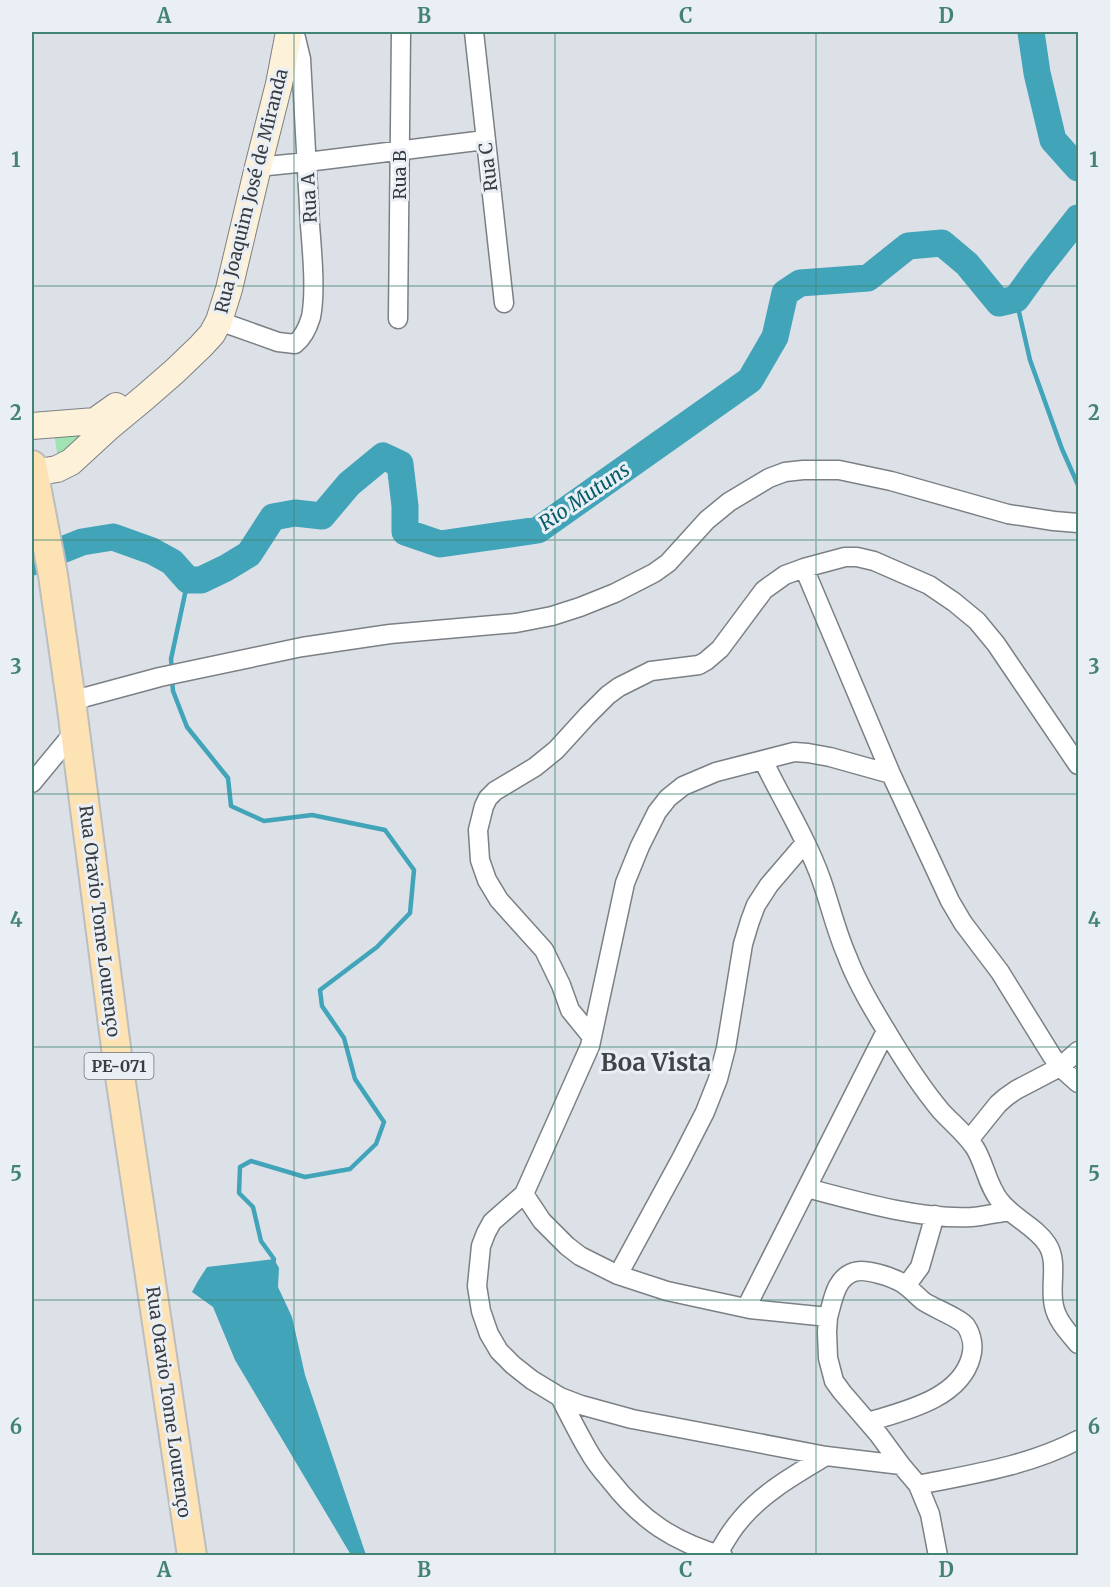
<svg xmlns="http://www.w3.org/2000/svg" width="1110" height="1587" font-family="Merriweather,serif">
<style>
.green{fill:#a1e2b3}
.water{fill:#42a4b9}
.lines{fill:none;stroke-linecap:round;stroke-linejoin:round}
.stream{stroke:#42a4b9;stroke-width:4.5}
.river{stroke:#42a4b9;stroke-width:27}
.street-casing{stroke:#7b8085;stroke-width:21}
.secondary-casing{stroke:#7b8085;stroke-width:28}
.primary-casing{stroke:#bcbdbe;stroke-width:32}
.street{stroke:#fff;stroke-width:18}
.secondary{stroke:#fef1d9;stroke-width:26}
.primary{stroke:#fde2b3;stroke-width:28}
.grid{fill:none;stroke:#428373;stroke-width:1.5;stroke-opacity:0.55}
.labels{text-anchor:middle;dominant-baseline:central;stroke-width:6;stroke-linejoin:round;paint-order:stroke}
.shield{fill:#e9eff5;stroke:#6e7276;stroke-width:1.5}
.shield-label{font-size:16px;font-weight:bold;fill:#3a3d3f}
.street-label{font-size:18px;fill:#3a3d3f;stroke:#e9eff5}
.water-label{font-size:20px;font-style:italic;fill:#065c6b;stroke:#e9eff5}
.district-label{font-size:24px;font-weight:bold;fill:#3f4448;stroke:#e9eff5}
.neatline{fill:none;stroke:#428373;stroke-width:2}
.grid-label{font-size:20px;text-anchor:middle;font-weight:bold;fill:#428373}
</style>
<rect width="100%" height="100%" fill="#dce1e8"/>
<path class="green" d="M 97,424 L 59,463 L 53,428 Z"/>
<path class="water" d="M 274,1259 L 279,1268 L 278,1287 L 292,1317 L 305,1375 L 366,1555 L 351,1555 L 235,1360 L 213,1307 L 192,1292 L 198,1281 L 207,1267 Z"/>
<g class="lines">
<path class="stream" d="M 1016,299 L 1030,360 L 1062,449 L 1078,485
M 172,671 L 171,659 L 188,580
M 172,679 L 173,691 L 187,727 L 228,778 L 231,806 L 264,821 L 312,815 L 385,830 L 414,870 L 410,913 L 377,947 L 320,990 L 322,1006 L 344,1038 L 355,1079 L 384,1122 L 376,1144 L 350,1169 L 305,1177 L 251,1161 L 240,1167 L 239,1193 L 253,1207 L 261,1241 L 274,1259 L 273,1265"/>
<path class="river" d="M 1031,32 L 1037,73 L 1053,140 L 1078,168
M 57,552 L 82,542 L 113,537 L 152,551 L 172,562 L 188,580 L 201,580 L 226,568 L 249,554 L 273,517 L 295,513 L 322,516 L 349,484 L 383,456 L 400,464 L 405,506 L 405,532 L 440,544 L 538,530 L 750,380 L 775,337 L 785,293 L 800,283 L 868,278 L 908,246 L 942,243 L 967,264 L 999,303 L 1016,299 L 1037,270 L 1078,218
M 32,562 L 32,561"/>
<g class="street-casing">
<path id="street" d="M 474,32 L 504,303
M 258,167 L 307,162 L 485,140
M 398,319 L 401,32
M 219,321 L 278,342 L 295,344 C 304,337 308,327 311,317 C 316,292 312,251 310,225 C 307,169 304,114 301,59 L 296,38 L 292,32
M 804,568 L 891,774 L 950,901 L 963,923 L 1000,972 L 1052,1056 L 1060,1067 L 1078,1083
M 71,701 L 160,677 L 302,647 L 390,634 L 516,623 L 552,616 L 580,607 L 615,593 L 654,573 L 668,563 L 707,520 L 729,502 L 769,478 L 785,472 L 803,470 L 839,470 L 891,481 L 1008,514 L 1054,521 L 1078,523
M 763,760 C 782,800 806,837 821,879 C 830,904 836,931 847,956 C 857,983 872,1008 887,1032 C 903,1059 921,1087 941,1111 C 952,1123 966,1134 975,1148 C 985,1164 987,1185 1000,1201 C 1013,1218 1035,1226 1047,1244 C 1059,1262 1049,1286 1054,1306 C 1057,1321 1069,1333 1078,1344
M 891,774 L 830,757 L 808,753 L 794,752 L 716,772 L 683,786 L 668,798 L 657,812 L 640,846 L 625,883 L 590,1046 L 524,1194 L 492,1222 L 486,1233 L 481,1246 L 477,1286 L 481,1311 L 489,1334 L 499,1351 L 513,1365 L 532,1380 L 560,1397 L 581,1405 L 632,1419 L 826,1456 L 901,1465
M 32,783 L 75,731
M 592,1037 L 570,1010 L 561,985 L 544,950 L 499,900 L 487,880 L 480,860 L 478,830 L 484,806 L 488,798 L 495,791 L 535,767 L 556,750 L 587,716 L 608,695 L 619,687 L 651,671 L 699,665 L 706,661 L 720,649 L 764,590 L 785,575 L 804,568 L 845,557 L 857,557 L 874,561 L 929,585 L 954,602 L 977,621 L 996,644 L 1078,765
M 969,1140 L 998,1104 L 1006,1097 L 1016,1090 L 1060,1067 L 1078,1051
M 807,1188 C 856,1201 922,1220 972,1217 C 984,1216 996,1213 1009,1211
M 524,1194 L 542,1221 L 567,1246 L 580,1256 L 618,1275 L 667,1291 L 750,1309 L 828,1317 L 827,1332 L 828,1358 L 834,1381 L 842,1392 L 879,1435 L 901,1465 L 918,1485 L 930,1514 L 938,1556
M 618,1275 L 681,1159 L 705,1112 L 718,1079 L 726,1048 L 743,944 L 750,921 L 756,905 L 769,885 L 805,843
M 906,1286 L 920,1267 L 935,1215
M 746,1308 L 886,1031
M 828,1317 C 833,1301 835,1278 854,1272 C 865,1268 892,1277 902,1283 C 910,1288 916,1295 923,1301 C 933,1308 960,1318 966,1326 C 972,1335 974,1347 971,1357 C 960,1399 904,1411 868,1422
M 560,1397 C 569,1415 578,1433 588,1450 C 594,1461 602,1471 610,1480 C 641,1520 674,1542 723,1556
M 918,1485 C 973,1474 1028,1466 1078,1440
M 718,1554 C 725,1541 732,1529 742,1518 C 764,1492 796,1474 826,1456"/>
</g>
<g class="secondary-casing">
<path id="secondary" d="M 32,426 L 95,421 L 116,406
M 33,473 L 57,469 L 71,462 L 109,427 L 144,398 L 175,371 L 201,346 L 212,334 L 219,321 L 229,289 L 258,167 L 279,84 L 289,32"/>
</g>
<g class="primary-casing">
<path id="primary" d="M 32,465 L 53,575 L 71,701 L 118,1063 L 192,1556"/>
</g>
<use href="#street" class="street"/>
<use href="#secondary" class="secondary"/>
<use href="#primary" class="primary"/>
</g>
<path class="grid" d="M 294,32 L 294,1556M 555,32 L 555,1556M 816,32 L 816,1556M 32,286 L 1078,286M 32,540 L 1078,540M 32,794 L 1078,794M 32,1047 L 1078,1047M 32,1300 L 1078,1300"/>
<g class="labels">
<rect class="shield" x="84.5" y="1053" width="69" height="26" rx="4.5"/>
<g class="shield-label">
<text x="119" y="1066">PE-071</text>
</g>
<g class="street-label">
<text transform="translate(488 167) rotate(-97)">Rua C</text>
<text transform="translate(399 175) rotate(-90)">Rua B</text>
<text transform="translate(251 191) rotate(-76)">Rua Joaquim José de Miranda</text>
<text transform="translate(309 198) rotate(-93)">Rua A</text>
<text transform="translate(100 921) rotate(83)">Rua Otavio Tome Lourenço</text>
<text transform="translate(169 1402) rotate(82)">Rua Otavio Tome Lourenço</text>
</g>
<g class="water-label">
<text transform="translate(584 496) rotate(-34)">Rio Mutuns</text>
</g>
<g class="district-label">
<text x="656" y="1062">Boa Vista</text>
</g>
</g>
<rect width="1110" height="1587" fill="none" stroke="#e9eff5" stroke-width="66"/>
<rect x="33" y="33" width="1044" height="1521" class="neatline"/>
<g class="grid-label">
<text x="164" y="23">A</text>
<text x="424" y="23">B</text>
<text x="686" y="23">C</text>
<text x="946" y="23">D</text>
<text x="16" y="167">1</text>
<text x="1094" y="167">1</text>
<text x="16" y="420">2</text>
<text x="1094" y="420">2</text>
<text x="16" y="674">3</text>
<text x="1094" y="674">3</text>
<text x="16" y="927">4</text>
<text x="1094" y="927">4</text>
<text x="16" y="1181">5</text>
<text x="1094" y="1181">5</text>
<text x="16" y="1434">6</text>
<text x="1094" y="1434">6</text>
<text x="164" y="1577">A</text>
<text x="424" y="1577">B</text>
<text x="686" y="1577">C</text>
<text x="946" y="1577">D</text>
</g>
</svg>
